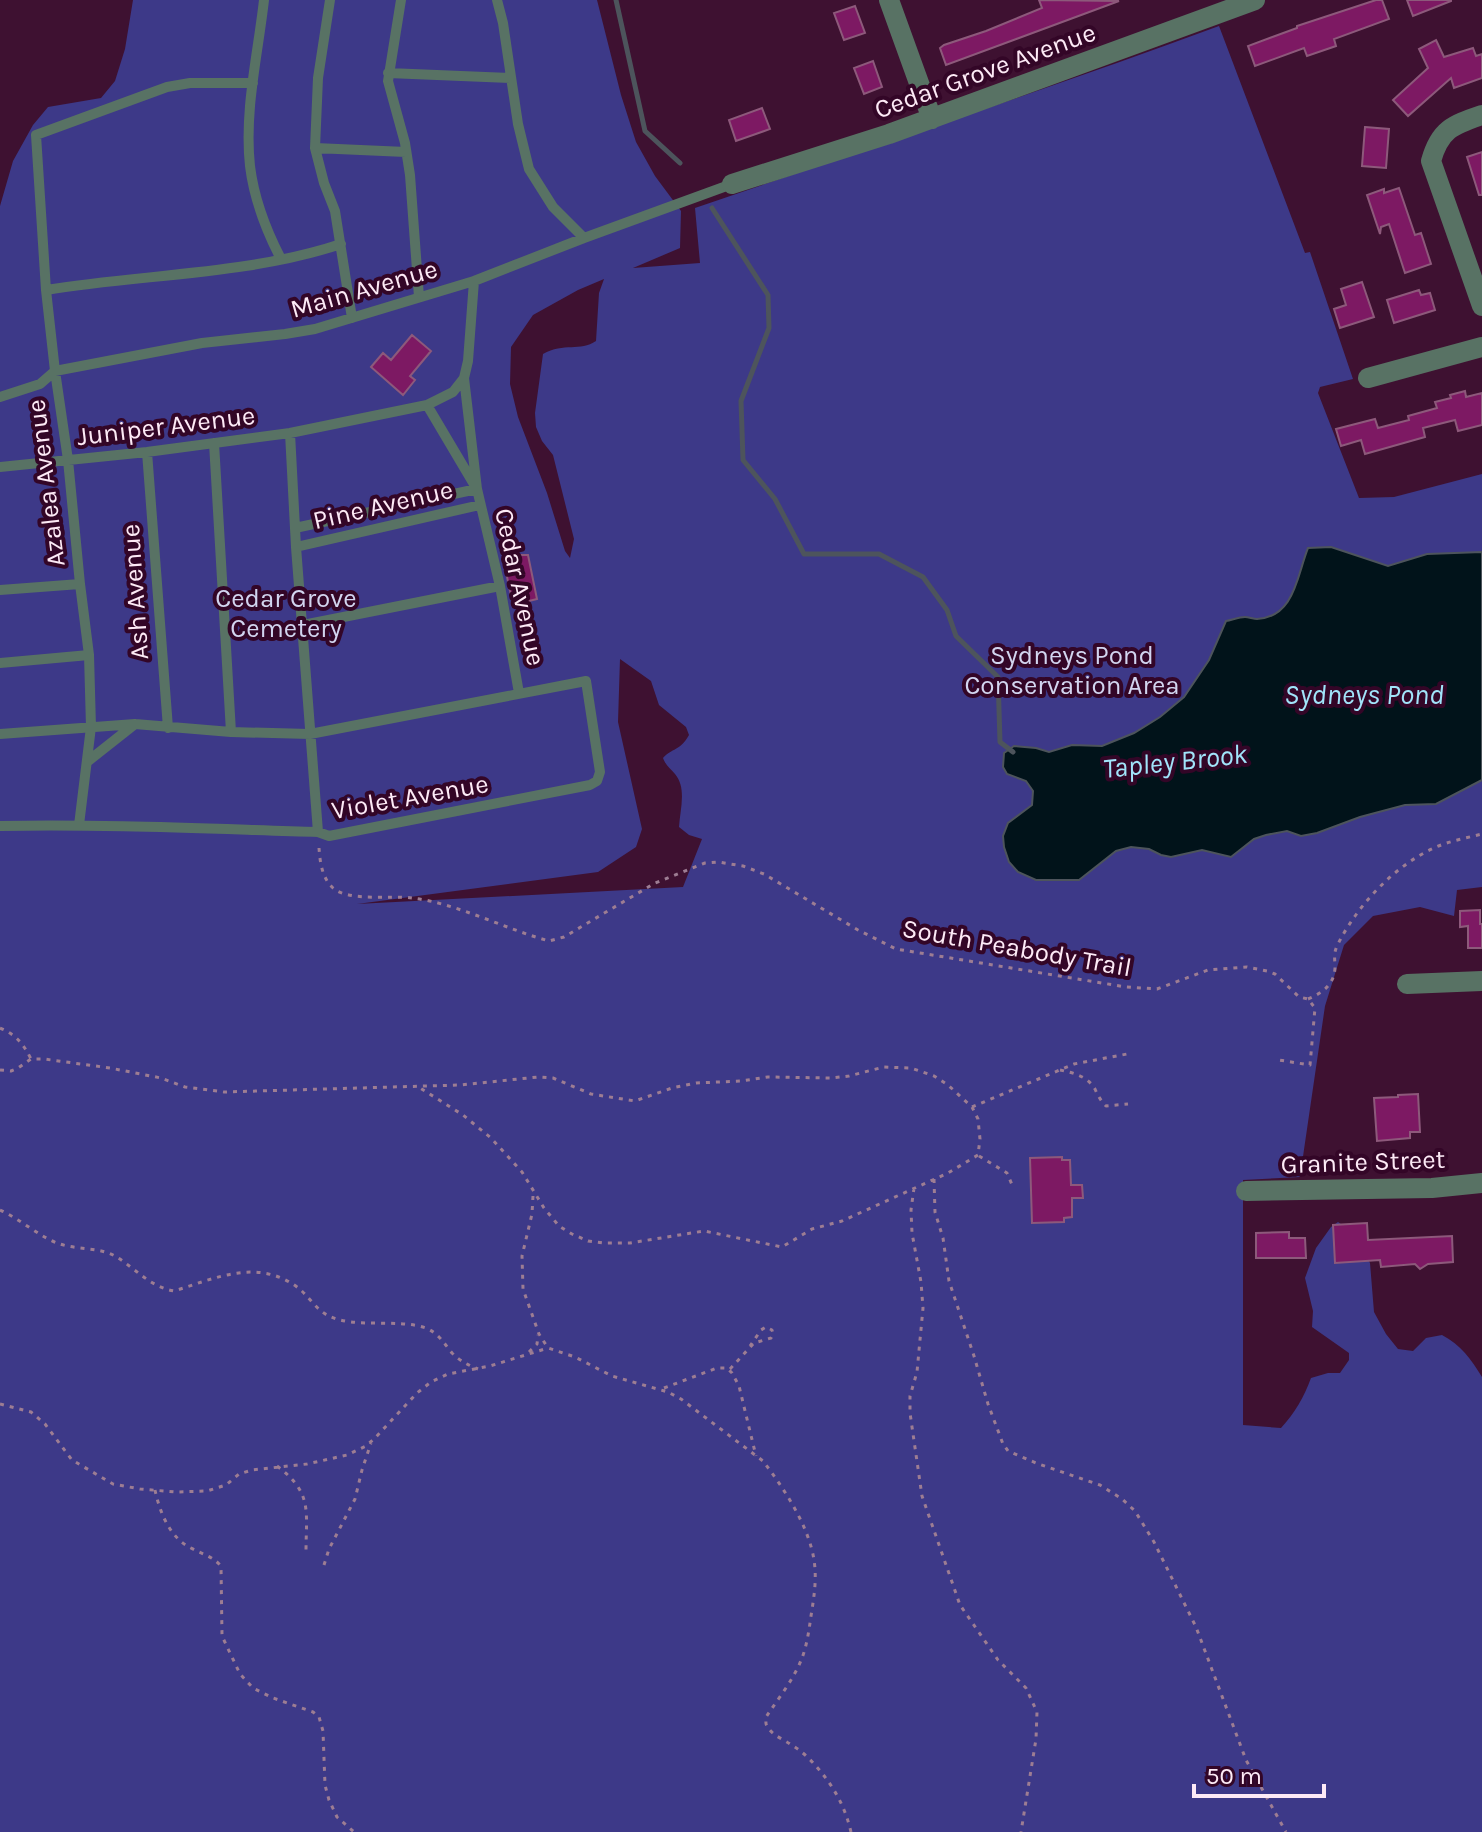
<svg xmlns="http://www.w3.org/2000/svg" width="1482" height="1832" font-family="Karla,sans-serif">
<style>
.green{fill:#3d3988;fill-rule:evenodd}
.water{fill:#01131a;stroke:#4d545c;stroke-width:2}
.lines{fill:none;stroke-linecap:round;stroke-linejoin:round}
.stream{stroke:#4d545c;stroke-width:5}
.building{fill:#7d1963;stroke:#8d597b;stroke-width:2}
.path{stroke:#9d7d93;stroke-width:3;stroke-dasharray:4 6;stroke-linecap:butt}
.lane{stroke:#587264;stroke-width:10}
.street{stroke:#587264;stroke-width:20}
.labels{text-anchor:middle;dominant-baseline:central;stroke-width:8;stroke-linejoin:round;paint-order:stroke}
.street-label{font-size:26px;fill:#fdeaf6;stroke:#330627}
.park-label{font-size:26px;fill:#d2d5f0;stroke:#330627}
.water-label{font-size:28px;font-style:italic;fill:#a1e4fa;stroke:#330627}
</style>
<rect width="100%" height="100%" fill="#3e1131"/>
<path class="green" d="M 133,0 L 597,0 L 621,95 L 636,142 L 655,176 L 681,211 L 680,248 L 633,268 L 700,263 L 695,208 C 870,148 1045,90 1219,26 L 1305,253 L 1310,252 L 1353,379 L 1320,387 L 1318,393 L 1359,498 L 1394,497 L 1482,474 L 1482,887 L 1457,890 L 1454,916 L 1420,907 L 1373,916 L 1344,945 L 1325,1006 L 1300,1177 L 1243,1180 L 1243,1425 L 1281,1428 C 1295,1413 1304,1397 1311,1378 L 1328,1373 L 1340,1373 L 1349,1360 L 1349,1353 L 1312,1327 L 1313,1311 L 1305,1278 L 1316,1248 L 1331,1227 L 1338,1222 L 1351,1231 L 1370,1263 L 1374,1312 L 1386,1334 L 1398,1349 L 1413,1351 L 1426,1338 L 1442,1335 C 1461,1345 1471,1359 1482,1377 L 1482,1832 L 0,1832 L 0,206 L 13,161 L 33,125 L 48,107 L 101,98 L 115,81 L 125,49 ZM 604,279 L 599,293 L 596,341 C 580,352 564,342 543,354 L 535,413 L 536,427 L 542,441 L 553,455 L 574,539 L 570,558 L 565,551 L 547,493 L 518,417 L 510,384 L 511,347 L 533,315 L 578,290 ZM 620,659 L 651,681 L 659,705 L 686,727 L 689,735 C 680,751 672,748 663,758 C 666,766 670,768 675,774 C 687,788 680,810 679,827 L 689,835 L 702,839 L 683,887 L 357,904 L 598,872 L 636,847 L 642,829 L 618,722 Z"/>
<path class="water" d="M 1331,547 L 1388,566 L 1427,554 L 1482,552 L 1482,780 L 1436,804 L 1405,805 L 1360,817 L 1317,833 L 1301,836 L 1287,831 L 1266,835 L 1254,839 L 1231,857 L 1202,850 L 1171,857 L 1161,855 L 1149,849 L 1131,847 L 1116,851 L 1079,880 L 1036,880 L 1018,872 L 1009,862 L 1004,847 L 1003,836 L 1008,823 L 1032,805 L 1033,791 L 1026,781 L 1007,774 L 1003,767 L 1004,753 L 1014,746 L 1036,748 L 1049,752 L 1072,745 L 1102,746 L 1134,733 L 1160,717 L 1184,697 L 1209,660 L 1226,621 C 1232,620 1239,617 1245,617 C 1248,617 1254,619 1257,619 C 1295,617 1297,575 1308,548 Z"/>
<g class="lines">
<path class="stream" d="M 616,0 L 645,131 L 680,163
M 712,208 L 768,295 L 769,328 L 741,401 L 743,460 L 775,499 L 804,554 L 879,554 L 923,577 L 947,610 L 956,636 L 998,677 L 1000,742 L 1013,752"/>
</g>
<path class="building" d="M 1039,0 L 1119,1 L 946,65 L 940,48 L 944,45 L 986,31 L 1042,8 Z
M 1376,0 L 1382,0 L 1389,19 L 1334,39 L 1336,46 L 1307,56 L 1304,48 L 1255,66 L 1248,46 L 1297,28 L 1297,26 Z
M 1407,0 L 1451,0 L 1451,1 L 1413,16 Z
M 855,6 L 865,33 L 844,40 L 834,13 Z
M 1436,40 L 1444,57 L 1473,48 L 1476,56 L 1482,54 L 1482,78 L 1454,88 L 1451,78 L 1408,116 L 1393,100 L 1428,68 L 1419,49 Z
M 873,61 L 882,87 L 864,94 L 854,68 Z
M 762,108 L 770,129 L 736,141 L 729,120 Z
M 1365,127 L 1389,129 L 1386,168 L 1362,166 Z
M 1482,152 L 1482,195 L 1479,195 L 1467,157 Z
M 1399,188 L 1415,235 L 1421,233 L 1431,264 L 1405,273 L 1389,224 L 1381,227 L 1380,234 L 1367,195 L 1384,189 L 1384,193 Z
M 1362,282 L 1374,317 L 1340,328 L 1334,309 L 1346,305 L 1341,289 Z
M 1419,290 L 1421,295 L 1430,293 L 1435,310 L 1394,323 L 1387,300 Z
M 412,335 L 431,351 L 410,376 L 415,380 L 403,395 L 371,367 L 383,353 L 391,360 Z
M 1465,391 L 1466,397 L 1482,393 L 1482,425 L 1458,431 L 1455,420 L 1423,428 L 1425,437 L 1365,454 L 1361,440 L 1341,446 L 1336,429 L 1375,419 L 1378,428 L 1409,420 L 1408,416 L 1437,408 L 1435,402 L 1451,398 L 1450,395 Z
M 517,555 L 528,555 L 537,599 L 513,605 L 503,558 Z
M 1480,910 L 1480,924 L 1482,924 L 1482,948 L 1468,948 L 1468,926 L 1460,927 L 1460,911 Z
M 1418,1094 L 1420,1132 L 1410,1132 L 1410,1138 L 1377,1141 L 1374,1098 L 1398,1097 L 1398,1095 Z
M 1062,1157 L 1062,1160 L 1070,1160 L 1071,1185 L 1082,1185 L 1083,1198 L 1072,1198 L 1072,1217 L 1064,1218 L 1064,1222 L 1032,1223 L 1030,1158 Z
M 1367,1223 L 1368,1240 L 1452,1236 L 1453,1262 L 1428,1264 L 1420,1269 L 1415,1264 L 1381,1267 L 1380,1260 L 1335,1263 L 1333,1225 Z
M 1289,1232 L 1289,1238 L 1305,1238 L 1306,1258 L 1256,1258 L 1256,1233 Z"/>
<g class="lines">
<path class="path" d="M 319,848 C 320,862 322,878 333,888 C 349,902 391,895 412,898 C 456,903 505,929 549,941 L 564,937 L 655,883 L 705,863 L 718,862 L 743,866 L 764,874 L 858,930 L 896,949 L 1126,987 L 1157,989 L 1208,970 L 1247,967 L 1267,971 L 1275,974 L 1299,997 L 1308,999 L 1315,1008 L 1310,1065 L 1279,1060
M 1308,999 C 1322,993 1334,985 1335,968 C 1335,959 1333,953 1338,944 C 1357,906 1394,866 1434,848 C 1449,841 1466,838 1482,834
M 0,1028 C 16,1035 23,1043 31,1059
M 0,1070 L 11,1071 L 18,1068 L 31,1059 L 44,1059 L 110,1068 L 161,1078 L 185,1087 L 224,1092 L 460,1085 L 538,1077 L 553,1078 L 591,1094 L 635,1101 L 672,1088 L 696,1083 L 741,1081 L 768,1077 L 832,1078 L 849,1076 L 884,1067 L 911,1068 L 934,1076 L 948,1085 L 972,1107 L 978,1119 L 980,1139 L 978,1155 L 948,1173 L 842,1221 L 812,1229 L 782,1247 L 704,1231 L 630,1243 L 603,1243 L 588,1241 L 572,1234 L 559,1226 L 544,1208 L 522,1172 L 491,1138 L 463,1115 L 417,1086
M 1060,1070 C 1074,1073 1087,1076 1095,1089 C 1098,1096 1101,1101 1106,1106 L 1128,1104
M 972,1107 L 1074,1064 L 1127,1054
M 979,1156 L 1007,1173 L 1013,1187
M 934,1179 L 935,1212 L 943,1238 L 949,1281 L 974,1356 L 988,1404 L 1003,1444 L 1008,1451 L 1036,1463 L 1100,1485 L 1122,1499 L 1135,1511 L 1154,1542 L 1196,1627 L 1246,1760 L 1286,1832
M 914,1188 L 911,1210 L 912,1233 L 921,1282 L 923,1308 L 917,1372 L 910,1396 L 910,1413 L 922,1496 L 960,1605 L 998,1660 L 1026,1688 L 1037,1712 L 1036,1739 L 1021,1832
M 533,1196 L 532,1214 L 522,1256 L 523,1289 L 539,1334 L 548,1348 L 575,1357 L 612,1376 L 668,1392 L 681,1399 L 763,1461 C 783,1487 809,1526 814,1560 C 817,1579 814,1597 811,1616 C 809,1630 807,1645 802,1658 C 794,1679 778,1699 766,1717 C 766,1724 765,1724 769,1729 C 774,1736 783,1739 790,1744 C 799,1749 808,1757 815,1765 C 833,1785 845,1806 851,1832
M 0,1210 C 20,1219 41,1238 60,1244 C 78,1250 99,1247 115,1256 C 135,1268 150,1287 174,1291 C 216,1278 257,1258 297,1287 C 308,1295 316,1310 329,1316 C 355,1329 397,1318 426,1328 C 438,1333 444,1343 452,1353 C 460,1361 468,1365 478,1369
M 529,1352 L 537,1344 L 538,1335
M 730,1369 L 754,1343 L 771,1338 L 773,1334 L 772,1330 L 766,1327 L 761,1330 L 750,1346
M 664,1388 L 717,1368 L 727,1368 L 732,1373 L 739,1386 L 756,1456
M 0,1404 L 31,1412 L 45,1424 L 72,1460 L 113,1484 L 140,1489 L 176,1492 L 207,1491 L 226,1485 L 239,1474 L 252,1470 L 307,1464 L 347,1455 L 366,1446 L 375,1438 L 417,1393 L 431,1382 L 448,1374 L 490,1366 L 548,1348
M 277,1466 C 313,1493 306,1511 306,1552
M 155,1490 C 160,1513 170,1539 193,1549 C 204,1555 212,1556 221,1566 L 222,1636 L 240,1674 L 253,1688 L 273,1698 L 313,1712 L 319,1717 L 323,1731 L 325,1785 L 329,1800 L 337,1817 L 354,1832
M 324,1565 L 329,1549 L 355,1499 L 362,1470 L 371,1443"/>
<path class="lane" d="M 264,0 C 258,54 244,111 250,166 C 254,199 266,230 281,259
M 330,0 L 318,78 L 315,148 L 324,183 L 335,211 L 352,318
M 401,0 L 388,81 L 405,143 L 410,175 L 419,297
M 497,0 L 503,23 L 518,124 L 529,169 L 553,207 L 584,238
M 388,73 L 511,78
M 315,148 L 406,152
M 474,281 L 468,361 L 464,378 L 477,489 L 500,586 L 519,693
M 46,290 C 143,274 248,275 341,244
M 0,397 L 40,384 L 55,371 L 202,343 L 285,334 L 315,329 L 474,281 L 584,238 L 732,184
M 427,405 L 475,486
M 290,433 L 296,547 L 318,832
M 214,443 L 231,732
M 147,452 L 168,728
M 0,467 L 147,452 L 290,433 L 427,405 L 453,392 L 464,378
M 295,528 L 477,489
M 296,547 L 480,505
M 0,590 L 80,584
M 303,625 L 500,586
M 0,663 L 89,655
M 0,734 L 135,724 L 231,732 L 310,734 L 586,681 L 600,772 L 597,781 L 590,785 L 329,836 L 318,832 C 212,829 106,824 0,826
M 87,762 L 135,724
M 79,825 L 91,727 L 89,655 L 80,584 L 68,460 L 55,371 L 46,290 L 36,135 L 167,87 L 190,83 L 253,83"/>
<path class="street" d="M 889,0 L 932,119
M 1482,115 C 1453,125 1440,129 1431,161 L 1482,306
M 732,184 L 889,134 L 1255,0
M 1368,378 L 1482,347
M 1407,984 L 1482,981
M 1246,1191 L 1432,1188 L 1482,1183"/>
</g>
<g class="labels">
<g class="street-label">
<text transform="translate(985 71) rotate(-20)">Cedar Grove Avenue</text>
<text transform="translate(364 289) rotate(-16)">Main Avenue</text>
<text transform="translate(166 426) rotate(-7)">Juniper Avenue</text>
<text transform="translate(46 483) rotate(-97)">Azalea Avenue</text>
<text transform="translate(383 505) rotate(-13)">Pine Avenue</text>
<text transform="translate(520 587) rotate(78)">Cedar Avenue</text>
<text transform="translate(135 592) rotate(-94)">Ash Avenue</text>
<text transform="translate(410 797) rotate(-10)">Violet Avenue</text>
<text transform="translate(1017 948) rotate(10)">South Peabody Trail</text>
<text transform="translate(1363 1162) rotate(-2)">Granite Street</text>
</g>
<g class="park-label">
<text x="286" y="598">Cedar Grove<tspan x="286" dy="30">Cemetery</tspan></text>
<text x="1072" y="655">Sydneys Pond<tspan x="1072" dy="30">Conservation Area</tspan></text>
</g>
<g class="water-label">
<text x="1364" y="694">Sydneys Pond</text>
<text transform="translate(1175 761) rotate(-6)">Tapley Brook</text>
</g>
</g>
<path d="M1194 1784v12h130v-12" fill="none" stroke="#fdeaf6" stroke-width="4"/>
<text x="1206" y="1784" font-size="24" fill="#fdeaf6" stroke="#330627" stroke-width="6" paint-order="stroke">50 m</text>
</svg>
